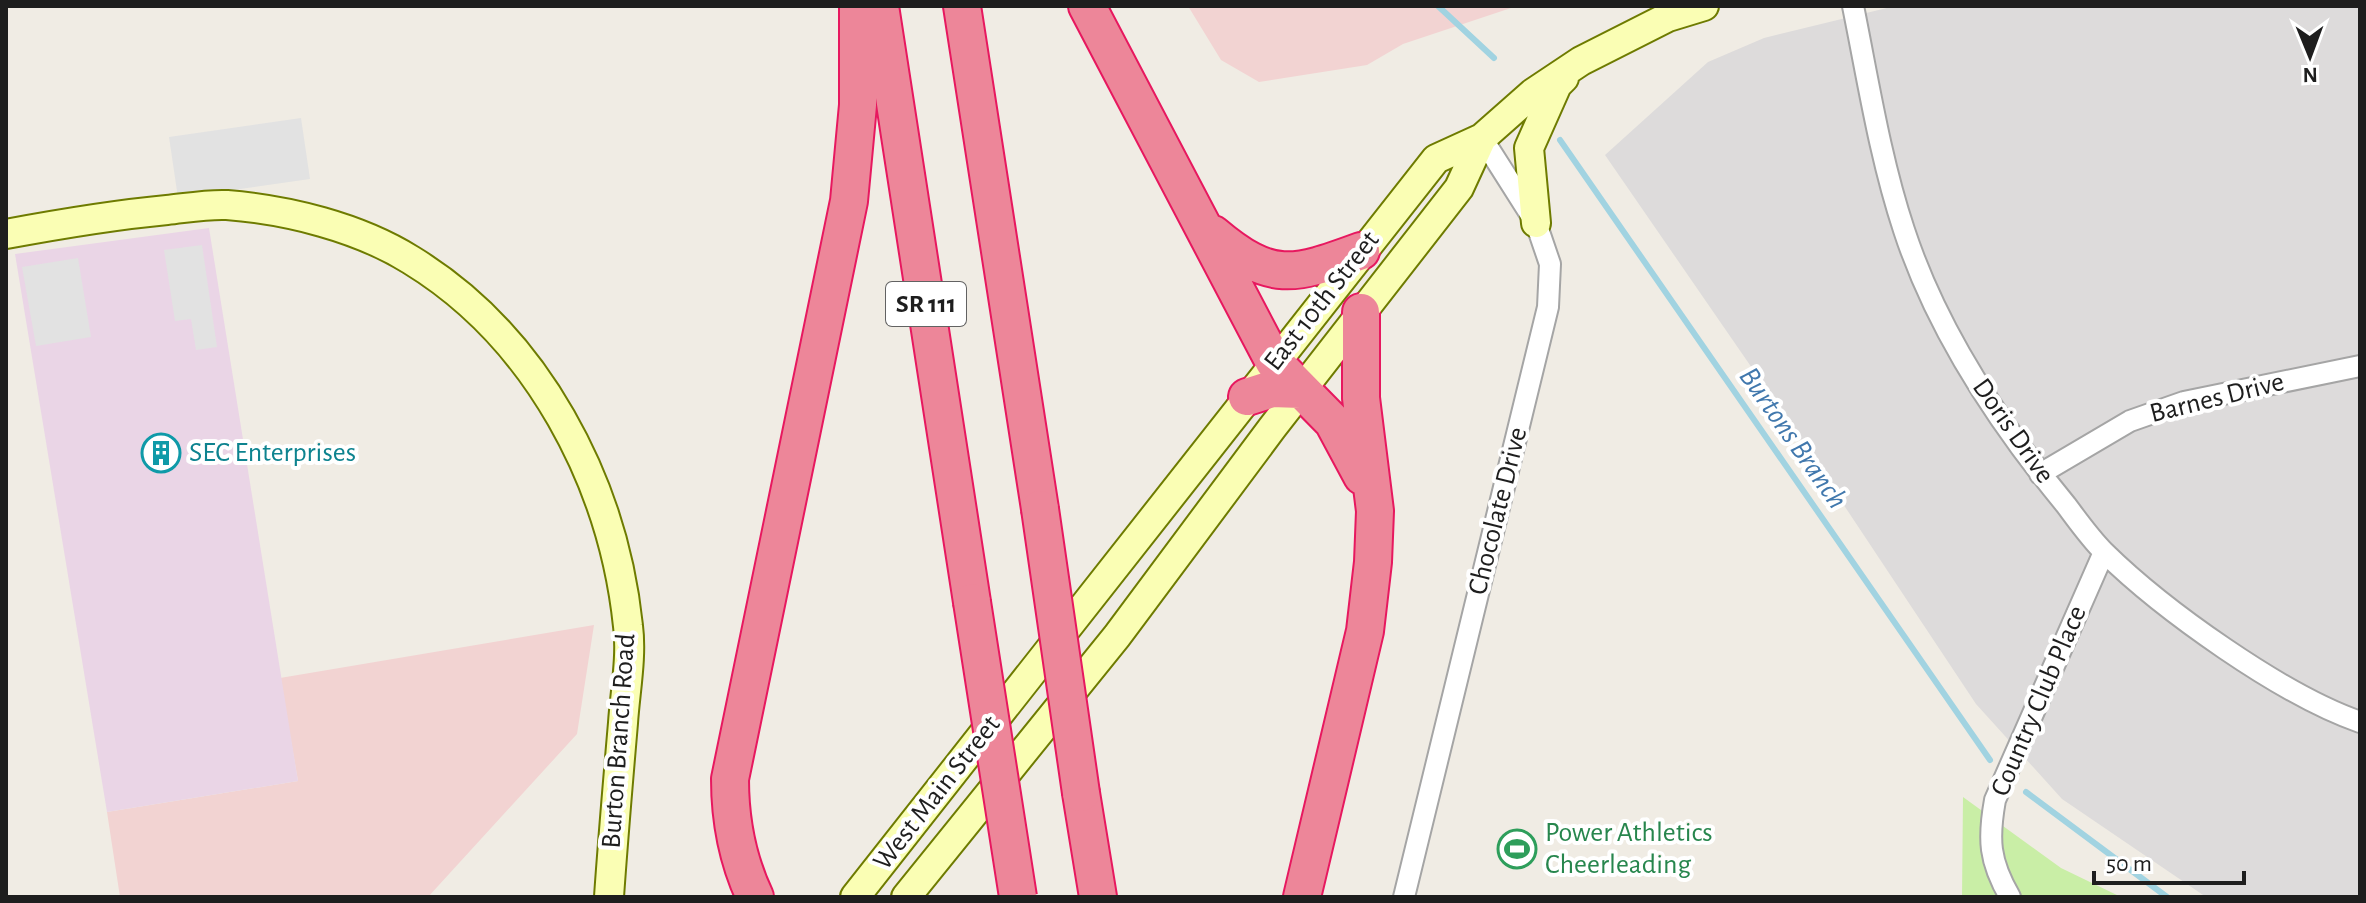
<svg xmlns="http://www.w3.org/2000/svg" width="2366" height="903" font-family="'Alegreya Sans',sans-serif">
<style>
.residential{fill:#dddbdb}
.commercial{fill:#f2d3d2}
.industrial{fill:#ead5e6}
.grass{fill:#c9eea6}
.parking{fill:#e2e2e2}
.lines{fill:none;stroke-linecap:round;stroke-linejoin:round}
.stream{stroke:#a1d3e1;stroke-width:6}
.street-casing{stroke:#a5a5a5;stroke-width:24}
.secondary-casing{stroke:#6e7b00;stroke-width:32}
.highway-casing{stroke:#e7185f;stroke-width:40}
.street{stroke:#fff;stroke-width:20}
.secondary{stroke:#fafeb4;stroke-width:28}
.highway{stroke:#ed8699;stroke-width:36}
.highway-bridge-casing{stroke:#e7185f;stroke-width:40;stroke-linecap:butt}
.highway-bridge{stroke:#ed8699;stroke-width:36}
.labels{text-anchor:middle;dominant-baseline:central;stroke-width:8;stroke-linejoin:round;paint-order:stroke}
.shield{fill:#fff;stroke:#626262;stroke-width:2}
.shield-label{font-size:26px;font-weight:bold;fill:#1e1e1e}
.street-label{font-size:28px;fill:#1e1e1e;stroke:#fff}
.culture-label{font-size:28px;fill:#0d838f;stroke:#fff;text-anchor:start}
.leisure-label{font-size:28px;fill:#27864d;stroke:#fff;text-anchor:start}
.water-label{font-size:30px;font-style:italic;fill:#4178ad;stroke:#fff}
</style>
<rect width="100%" height="100%" fill="#f0ece4"/>
<path class="residential" d="M 1895,6 L 2360,6 L 2360,897 L 2206,897 L 2062,799 L 1976,704 L 1772,397 L 1605,155 L 1708,62 L 1764,38 Z"/>
<path class="commercial" d="M 1188,6 L 1517,6 L 1403,44 L 1367,65 L 1259,82 L 1221,60 Z
M 594,625 L 577,734 L 428,897 L 120,897 L 107,812 L 298,781 L 280,678 Z"/>
<path class="industrial" d="M 209,228 L 298,781 L 107,812 L 15,254 Z"/>
<path class="grass" d="M 1963,797 L 2061,868 L 2121,897 L 1962,897 Z"/>
<path class="parking" d="M 301,118 L 310,179 L 178,198 L 169,137 Z
M 202,245 L 217,347 L 196,350 L 191,319 L 175,321 L 164,250 Z
M 78,258 L 91,337 L 36,346 L 22,267 Z"/>
<g class="lines">
<path class="stream" d="M 1438,6 L 1494,58
M 1560,140 L 1990,760
M 2026,792 L 2167,897"/>
<g class="street-casing">
<path id="street" d="M 1853,6 C 1868,80 1880,158 1904,230 C 1937,331 1999,424 2066,505 C 2078,521 2090,538 2104,552 C 2163,610 2282,695 2360,722
M 2040,474 L 2130,421 L 2184,402 L 2360,366
M 1404,897 L 1548,307 L 1550,264 L 1536,223 L 1482,138
M 2010,897 C 1989,861 1988,839 1995,800 L 2104,552"/>
</g>
<g class="secondary-casing">
<path id="secondary" d="M 1536,223 L 1529,148 L 1557,85 L 1564,78
M 6,234 C 60,224 113,215 167,210 C 186,208 208,204 227,205 C 288,210 358,227 411,260 C 537,337 613,482 628,626 C 632,657 625,692 623,723 C 618,781 613,839 609,897
M 855,897 L 1436,159 L 1482,138 L 1533,93 L 1581,61 L 1668,17 L 1704,6
M 906,897 L 1117,636 L 1272,428 L 1459,188 L 1482,138"/>
</g>
<g class="highway-casing">
<path id="highway" d="M 880,6 L 972,602
M 962,6 L 1040,509
M 1087,6 L 1274,362 L 1333,422 L 1362,476
M 1213,234 C 1271,283 1293,276 1361,251
M 1247,397 L 1272,389 L 1301,390
M 1081,793 L 1098,897
M 755,897 C 737,859 730,821 730,779 L 849,201 L 858,105 L 858,6
M 1302,897 L 1365,631 L 1373,562 L 1375,511 L 1361,398 L 1361,312"/>
</g>
<use href="#street" class="street"/>
<use href="#secondary" class="secondary"/>
<use href="#highway" class="highway"/>
<g class="highway-bridge-casing">
<path id="highway-bridge" d="M 1040,509 L 1081,793
M 972,602 L 1018,897"/>
</g>
<use href="#highway-bridge" class="highway-bridge"/>
</g>
<defs>
<g id="building-ring" transform="scale(2)"><circle r="9.5" fill="#fff" stroke="#0f9aa8" stroke-width="1.5"/><path d="M-4-6H4V6H1V3H-1V6H-4ZM-2.5-4.3h1.7v1.8h-1.7ZM.8-4.3h1.7v1.8H.8ZM-2.5-1h1.7V.8h-1.7ZM.8-1h1.7V.8H.8Z" fill="#0f9aa8"/></g>
<g id="stadium-ring" transform="scale(2)"><circle r="9.5" fill="#fff" stroke="#2e9e5b" stroke-width="1.5"/><path d="M0-5a6.5 5 0 1 0 0 10a6.5 5 0 1 0 0-10ZM-3.5-1.8h7v3.6h-7Z" fill="#2e9e5b"/></g>
</defs>
<g fill-rule="evenodd">
<use href="#building-ring" x="161" y="453"/>
<use href="#stadium-ring" x="1517" y="849"/>
</g>
<g class="labels">
<rect class="shield" x="886" y="282" width="80" height="44" rx="6"/>
<g class="shield-label">
<text x="926" y="304">SR 111</text>
</g>
<g class="street-label">
<text transform="translate(1322 301) rotate(-52)">East 10th Street</text>
<text transform="translate(2217 398) rotate(-14)">Barnes Drive</text>
<text transform="translate(2013 431) rotate(55)">Doris Drive</text>
<text transform="translate(1498 511) rotate(-76)">Chocolate Drive</text>
<text transform="translate(2039 701) rotate(-67)">Country Club Place</text>
<text transform="translate(619 741) rotate(-86)">Burton Branch Road</text>
<text transform="translate(937 793) rotate(-52)">West Main Street</text>
</g>
<g class="culture-label">
<text x="189" y="453">SEC Enterprises</text>
</g>
<g class="leisure-label">
<text x="1545" y="833">Power Athletics<tspan x="1545" dy="32">Cheerleading</tspan></text>
</g>
<g class="water-label">
<text transform="translate(1793 438) rotate(55)">Burtons Branch</text>
</g>
</g>
<rect width="2366" height="903" fill="none" stroke="#1e1e1e" stroke-width="16"/>
<g transform="translate(2310 56) rotate(179)" stroke="#ffffff" stroke-width="6" paint-order="stroke">
<path d="M0-6L14 30L0 20L-14 30Z" fill="#1e1e1e"/>
<text y="-12" font-size="22" font-weight="bold" text-anchor="middle" fill="#1e1e1e">N</text>
</g>
<path d="M2094 871v12h150v-12" fill="none" stroke="#1e1e1e" stroke-width="4"/>
<text x="2106" y="871" font-size="24" fill="#1e1e1e" stroke="#ffffff" stroke-width="6" paint-order="stroke">50 m</text>
</svg>
